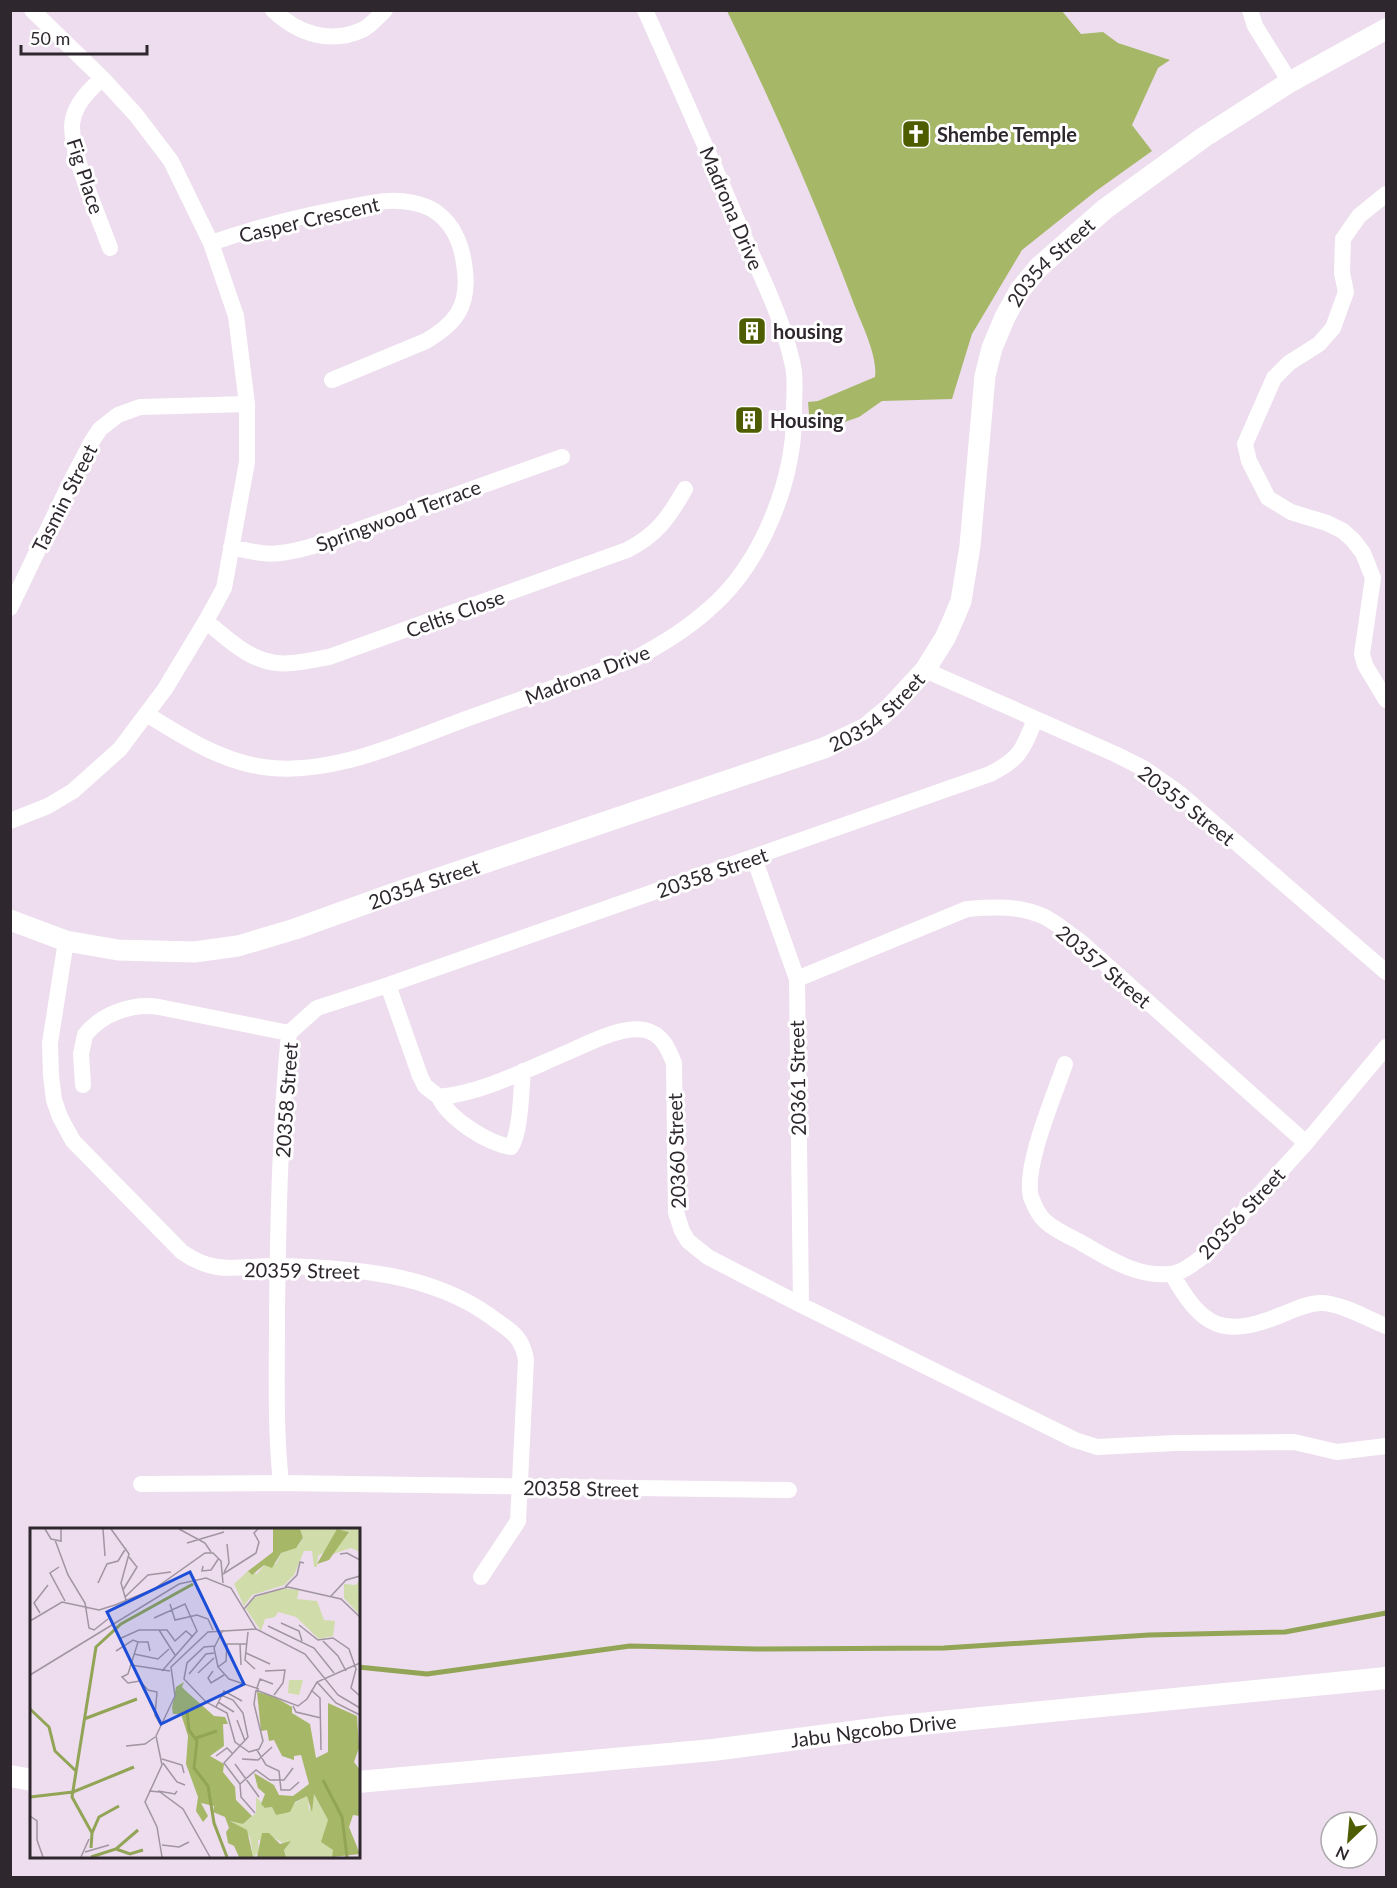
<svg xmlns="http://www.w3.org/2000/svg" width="1397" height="1888" font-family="Lato,sans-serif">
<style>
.forest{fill:#a6b868}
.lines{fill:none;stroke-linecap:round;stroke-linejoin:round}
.stream{stroke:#92a455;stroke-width:5}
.minor{stroke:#fff;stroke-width:16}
.tertiary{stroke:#fff;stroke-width:21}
.secondary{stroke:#fff;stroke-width:22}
.labels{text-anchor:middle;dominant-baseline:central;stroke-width:6;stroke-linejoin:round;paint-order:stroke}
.poi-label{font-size:20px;font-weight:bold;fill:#2e282e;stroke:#fff;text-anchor:start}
.street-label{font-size:20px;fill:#2e282e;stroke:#fff}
.inset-river{fill:none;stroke:#92a455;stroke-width:3}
.inset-road{fill:none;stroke:#a195a1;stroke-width:1.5}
.view{fill:#1d4ed8;fill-opacity:0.15;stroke:#1d4ed8;stroke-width:3}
.inset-edge{fill:none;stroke:#2e282e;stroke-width:3}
</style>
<rect width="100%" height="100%" fill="#edddee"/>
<path class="forest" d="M 727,11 L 1062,11 L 1081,34 L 1103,32 L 1118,43 L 1170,60 L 1158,68 L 1132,125 L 1152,151 L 1096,191 L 1022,250 L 972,334 L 952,399 L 882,401 L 859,417 L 836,425 L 810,425 L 808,402 L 818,401 L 875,377 C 878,355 860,321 852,299 C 815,201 773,105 727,11 Z"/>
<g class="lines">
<path class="stream" d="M 358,1667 L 427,1674 L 630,1646 L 756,1649 L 944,1648 L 1149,1635 L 1285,1632 L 1386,1613"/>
<path class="minor" d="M 273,10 C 298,34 331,45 364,29 C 371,25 379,16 385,10
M 1250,10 L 1255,26 L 1290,82
M 102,78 C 90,90 77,101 73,119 C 66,145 100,219 110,248
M 1386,194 L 1359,216 L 1343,239 L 1342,273 L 1346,292 L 1333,328 L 1319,344 L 1289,363 L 1274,378 L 1245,444 L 1249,461 L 1268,498 L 1291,512 L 1327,523 L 1343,531 L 1353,540 L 1363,553 L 1373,578 L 1362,654 L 1365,665 L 1386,700
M 211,243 C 252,229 292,218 334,210 C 352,207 370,202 388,201 C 403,200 424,203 436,212 C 455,225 463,249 465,271 C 469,307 455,324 426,341 L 332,380
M 231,547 C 268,556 277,556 313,546 L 562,457
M 10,608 L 71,481 L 92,441 L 100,429 L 118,415 L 140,407 L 247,404
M 206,621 C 232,643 256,667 292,663 C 304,662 317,659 329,657 L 627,550 C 657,535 669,517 685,489
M 925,670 L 1115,754 L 1145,769 L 1179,793 L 1386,972
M 148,715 C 184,737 220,761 263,767 C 331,777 403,742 466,719 C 522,699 578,679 634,659 C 661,645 686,630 709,609 C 762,564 795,479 794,411 C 794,396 796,380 793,366 C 784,322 763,280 745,239 C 713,162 679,86 645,10
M 10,821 L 48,806 L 73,791 L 120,749 L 165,689 L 206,621 L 224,588 L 247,462 L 247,404 L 236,316 L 211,243 L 171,161 L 136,115 L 102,78 L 32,10
M 754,858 L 797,979 L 801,1305
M 66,941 L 50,1043 L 51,1075 L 54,1100 L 60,1117 L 73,1141 L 182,1252 C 218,1277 240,1265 280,1266 C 352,1268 430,1273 490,1316 C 510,1331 522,1335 526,1360 L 518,1521 L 481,1577
M 797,979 L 967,909 C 994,907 1019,905 1045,917 C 1058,924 1071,935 1083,944 L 1306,1143
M 388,985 L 420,1076 L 425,1086 L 439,1097 C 482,1093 526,1070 566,1053 C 587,1044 622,1025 645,1030 C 662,1034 668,1048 674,1063 L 676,1212 L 682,1231 L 688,1241 L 708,1257 L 801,1305 L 1075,1440 L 1097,1447 L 1175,1443 L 1294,1442 L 1337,1452 L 1386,1446
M 1065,1064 C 1055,1094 1023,1167 1031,1197 C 1034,1205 1038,1215 1045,1221 C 1055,1230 1068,1236 1080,1242 C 1108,1258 1136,1277 1169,1274 C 1183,1273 1194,1263 1205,1255 L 1306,1143 L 1386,1047
M 83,1085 L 81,1054 L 85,1035 C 102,1013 133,1003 159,1007 L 289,1033
M 439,1097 C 449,1119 487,1143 511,1147 C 521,1132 521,1090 523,1071
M 1172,1274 C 1202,1327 1222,1339 1281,1315 C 1294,1310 1307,1303 1321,1303 C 1341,1303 1368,1319 1386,1326
M 141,1484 L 281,1483
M 789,1490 L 281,1483 C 275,1427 277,1371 277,1315 C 278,1221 280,1126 289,1033 L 317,1008 L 388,985 L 990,774 C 1020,759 1023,750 1035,719"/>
<path class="tertiary" id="s1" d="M 10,920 L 66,941 L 118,950 L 194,952 L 238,946 L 295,929 L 398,892 L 824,748 L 866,728 L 891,707 L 925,670 L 945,638 L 954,618 L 961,601 L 970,546 L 985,376 L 992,348 L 1005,317 L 1020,290 L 1039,267 L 1105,209 L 1204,137 L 1290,82 L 1386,29"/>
<g class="secondary">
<path d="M 10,1776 L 32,1780"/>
<path id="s2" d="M 358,1782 L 713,1750 L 890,1727 L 1386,1678"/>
</g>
</g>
<defs>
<g id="church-square" transform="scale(1.5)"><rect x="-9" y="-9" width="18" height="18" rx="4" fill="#4e5d00" stroke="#fff"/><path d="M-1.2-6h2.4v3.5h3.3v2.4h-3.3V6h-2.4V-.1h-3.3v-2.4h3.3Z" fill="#fff"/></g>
<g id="building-square" transform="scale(1.5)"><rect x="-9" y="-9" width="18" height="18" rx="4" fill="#4e5d00" stroke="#fff"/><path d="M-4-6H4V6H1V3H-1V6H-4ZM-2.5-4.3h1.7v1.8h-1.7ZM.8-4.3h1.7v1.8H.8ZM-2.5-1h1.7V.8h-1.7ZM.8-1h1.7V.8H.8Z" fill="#fff"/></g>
</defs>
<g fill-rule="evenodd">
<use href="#church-square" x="916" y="134"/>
<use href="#building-square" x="752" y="331"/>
<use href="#building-square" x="749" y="420"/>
</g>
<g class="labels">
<g class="poi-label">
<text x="937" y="134">Shembe Temple</text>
<text x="773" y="331">housing</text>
<text x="770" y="420">Housing</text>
</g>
<g class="street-label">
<text transform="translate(86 176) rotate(72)">Fig Place</text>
<text transform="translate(732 208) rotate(67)">Madrona Drive</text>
<text transform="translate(309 219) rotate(-13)">Casper Crescent</text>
<text stroke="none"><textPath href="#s1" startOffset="1420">20354 Street</textPath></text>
<text transform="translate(64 498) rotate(-63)">Tasmin Street</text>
<text transform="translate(398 515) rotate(-20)">Springwood Terrace</text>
<text transform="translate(455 613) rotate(-20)">Celtis Close</text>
<text transform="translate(587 674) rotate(-21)">Madrona Drive</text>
<text stroke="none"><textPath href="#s1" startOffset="916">20354 Street</textPath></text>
<text transform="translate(1187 805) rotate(38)">20355 Street</text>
<text transform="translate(712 872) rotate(-19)">20358 Street</text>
<text stroke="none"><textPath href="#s1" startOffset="429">20354 Street</textPath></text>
<text transform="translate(1104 966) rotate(40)">20357 Street</text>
<text transform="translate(797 1078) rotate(-91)">20361 Street</text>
<text transform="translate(286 1100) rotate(-86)">20358 Street</text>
<text transform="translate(676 1151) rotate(-92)">20360 Street</text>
<text transform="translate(1241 1213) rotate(-47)">20356 Street</text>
<text transform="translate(302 1270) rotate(1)">20359 Street</text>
<text transform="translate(581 1488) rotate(1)">20358 Street</text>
<text stroke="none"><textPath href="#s2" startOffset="518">Jabu Ngcobo Drive</textPath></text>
</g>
</g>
<g transform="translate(30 1528)">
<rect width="330" height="330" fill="#edddee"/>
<path d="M 270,1 L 307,1 L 296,23 L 288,28 L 287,39 L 284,39 L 282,23 L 274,23 L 264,47 L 254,57 L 222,67 L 214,78 L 204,56 L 218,43 L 227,46 L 234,37 L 246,36 L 251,25 L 268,18 L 273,11 ZM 309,1 L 330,1 L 330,24 L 321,20 L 300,27 L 319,4 ZM 330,51 L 330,87 L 314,70 L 314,56 L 326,57 ZM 252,60 L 269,62 L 267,71 L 287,73 L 294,92 L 305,93 L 303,108 L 289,111 L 266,89 L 248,84 L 245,89 L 235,91 L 231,103 L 216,81 L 221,71 ZM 259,152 L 273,152 L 269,167 L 258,165 ZM 284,266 L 298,292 L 304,325 L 302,329 L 256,329 L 253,315 L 244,310 L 228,312 L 229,324 L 223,329 L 220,309 L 201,292 L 213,296 L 226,285 L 226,269 L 237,280 L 242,279 L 246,287 L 278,267 L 279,283 Z" fill="#d0ddaa"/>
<path d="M 243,1 L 270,1 L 273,10 L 266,20 L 251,25 L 242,40 L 234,37 L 222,47 L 218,43 L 243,24 ZM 307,1 L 319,4 L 299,32 L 287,36 ZM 154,154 L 152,159 L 157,164 L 184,188 L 195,189 L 198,196 L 193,196 L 194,218 L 180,228 L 194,236 L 193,244 L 205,259 L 206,272 L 222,288 L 213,296 L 200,293 L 217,302 L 223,329 L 209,329 L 204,318 L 198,315 L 196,304 L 199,300 L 195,289 L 183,284 L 184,278 L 171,275 L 178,288 L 173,294 L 166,283 L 168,269 L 156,236 L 158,208 L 151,186 L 143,186 L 142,180 L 146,159 ZM 227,164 L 243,168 L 262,179 L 262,185 L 280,196 L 286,230 L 298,224 L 298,175 L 327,188 L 329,220 L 324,234 L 330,242 L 330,288 L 323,287 L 319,299 L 330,326 L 302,329 L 303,322 L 291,314 L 298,292 L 284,266 L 282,284 L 277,268 L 265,274 L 260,284 L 246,287 L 242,279 L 235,280 L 231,276 L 235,266 L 228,260 L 224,245 L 244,257 L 249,267 L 263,268 L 279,256 L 271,227 L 264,228 L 264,232 L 252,228 L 244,212 L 239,213 L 237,202 L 231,203 ZM 232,305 L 239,305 L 250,316 L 261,313 L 254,322 L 256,329 L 227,329 Z" fill="#a6b868"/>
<path class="inset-river" d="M 0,181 L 19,199 L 25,223 L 46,243M 157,183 L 159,202 L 167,213 L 164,240 L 178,258 L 184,295 L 197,329M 54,191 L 107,171M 166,210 L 187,203M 293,252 L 312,289 L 317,329M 0,269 L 43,264 L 104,239M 62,305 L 69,289 L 89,278M 61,320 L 62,305 L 42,269 L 66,119 L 91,96 L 163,56M 86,321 L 100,326 L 113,322M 61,329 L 86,321 L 108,302"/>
<path class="inset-road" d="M 15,1 L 21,11 L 31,13 L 31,1M 73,1 L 75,28M 81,1 L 99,26 L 91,55 L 96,72M 149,1 L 175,15 L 181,24M 25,12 L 38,47 L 55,75 L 59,100 L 64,102 L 78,91M 157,15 L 194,4M 310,26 L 317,25 L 330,32M 173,38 L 172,43 L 181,42 L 189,30M 29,39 L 20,45 L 35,73M 194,44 L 199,35 L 197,16M 193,46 L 226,25 L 229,14 L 224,5 L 228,1M 68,55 L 77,36 L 88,33 L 96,20M 255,59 L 267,47 L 270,34 L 274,35M 93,62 L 107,39 L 99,29M 301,68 L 316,52 L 330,48M 95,69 L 118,47 L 141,44M 140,76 L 145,92 L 167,87 L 178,91 L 183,102M 214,81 L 225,68 L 258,59 L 311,71 L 330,89M 10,85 L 4,75 L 18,57M 124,90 L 155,76 L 167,103 L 132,143M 0,93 L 32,74 L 69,82 L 85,77 L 124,61 L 175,25 L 183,25 L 191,33 L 193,55M 251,95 L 269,103 L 272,113M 269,97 L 288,112 L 303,110 L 319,121 L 326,141 L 321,160 L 330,168M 238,98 L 284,120 L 304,145M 129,102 L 145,127M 193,102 L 184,120 L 188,139 L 199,151 L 229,161M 218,104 L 215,132 L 225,141M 89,111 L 109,102 L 137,102 L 145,113 L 156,103 L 163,109M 293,113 L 308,128 L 316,143M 210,116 L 211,137M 185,118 L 174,119 L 157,135 L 154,151 L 176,174 L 197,185 L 205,214 L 219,224 L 229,221 L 233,213 L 224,176 L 226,162M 86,123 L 103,112 L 108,114M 120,123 L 118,114 L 108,114 L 98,146 L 92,149 L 98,155 L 110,153 L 118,162 L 127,164 L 125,187 L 130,196M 216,125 L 240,136M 104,126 L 128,131 L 139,121M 101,137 L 140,143M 188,139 L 196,133 L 197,116 L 216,116M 183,143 L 178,150 L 181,155 L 194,147M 235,143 L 255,142 L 253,155 L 244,167M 168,145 L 184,130M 159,146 L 176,126 L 184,125M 0,147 L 149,56 L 176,50 L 201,60 L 226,101 L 275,126 L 308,167 L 330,180M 287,154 L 306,175 L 330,187M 227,160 L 230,151 L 243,156M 226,162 L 268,178 L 277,171 L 287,154 L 330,135M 281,162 L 290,170 L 291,222M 191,167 L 203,172 L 213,185 L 218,209 L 194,235 L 210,256 L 211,269 L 225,285M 188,174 L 204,184M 263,178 L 266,184 L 291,190M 186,179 L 194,163 L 212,173M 207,192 L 215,213M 96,218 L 115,216 L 125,209M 227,222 L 236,237 L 249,243 L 251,262 L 260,262 L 269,254M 186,228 L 197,220 L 203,226M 132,231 L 152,237 L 154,245M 212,231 L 228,232 L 242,219M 133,235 L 147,254 L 155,257M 205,236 L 229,269M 210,256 L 226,242 L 240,252 L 254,252 L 263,240M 119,263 L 130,264 L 153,281 L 180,329M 128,263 L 145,266 L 147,263M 0,288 L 7,293 L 7,312 L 13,329M 132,317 L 149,319 L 159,314M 55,324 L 79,317M 51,329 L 59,311M 132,329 L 127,299 L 115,274 L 132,237 L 126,208 L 145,168 L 141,139 L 178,104 L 226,101"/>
<path class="view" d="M 160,44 L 214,156 L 131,196 L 77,84 Z"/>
<rect width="330" height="330" class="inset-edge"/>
</g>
<rect width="1397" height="1888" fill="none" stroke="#2e282e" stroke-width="24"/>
<g transform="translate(1349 1840) rotate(206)"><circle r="28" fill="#ffffff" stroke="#aba9ab" stroke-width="1.5"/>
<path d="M0-4.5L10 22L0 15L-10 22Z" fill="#4e5d00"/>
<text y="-9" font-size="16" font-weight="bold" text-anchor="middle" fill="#2e282e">N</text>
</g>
<path d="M21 45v9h126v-9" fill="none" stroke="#2e282e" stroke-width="3"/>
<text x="30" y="45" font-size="18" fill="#2e282e" stroke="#ffffff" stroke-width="4.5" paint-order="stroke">50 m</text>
</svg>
